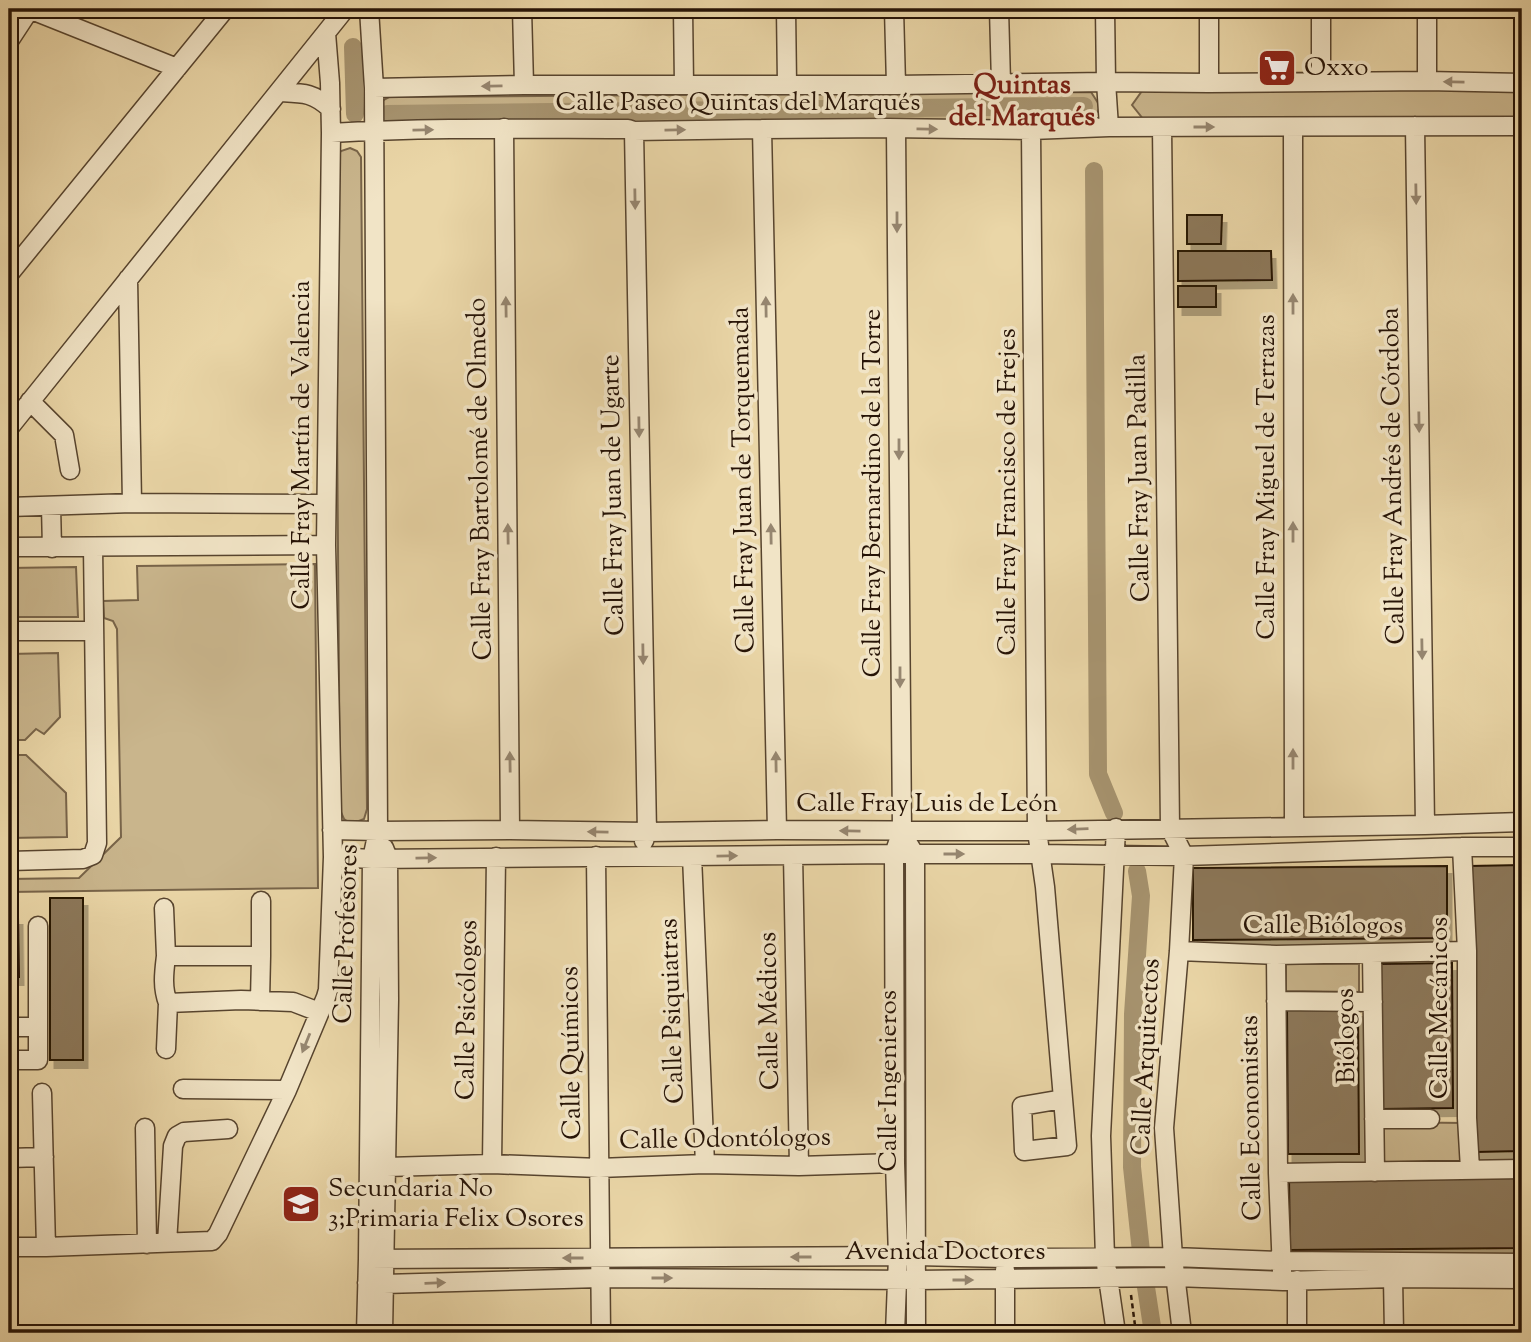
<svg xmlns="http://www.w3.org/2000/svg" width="1531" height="1342" font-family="'Sorts Mill Goudy',serif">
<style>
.green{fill:#c9b58c;stroke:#786449;stroke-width:2}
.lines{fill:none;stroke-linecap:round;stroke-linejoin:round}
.canal{stroke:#a79470;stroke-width:18}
.building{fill:#8c785a;stroke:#261306;stroke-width:2;filter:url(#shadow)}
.minor-casing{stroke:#57442e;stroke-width:21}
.path{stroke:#261306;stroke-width:2.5;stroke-dasharray:5 3.5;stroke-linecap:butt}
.minor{stroke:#f1e4c6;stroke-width:18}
.oneway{fill:#968670}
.labels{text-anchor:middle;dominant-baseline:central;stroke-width:7;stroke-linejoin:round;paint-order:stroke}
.poi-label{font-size:26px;fill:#261306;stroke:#f1e4c6;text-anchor:start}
.street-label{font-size:26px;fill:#261306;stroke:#f1e4c6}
.neighbourhood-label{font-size:28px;font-weight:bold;fill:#7a1f14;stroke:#f1e4c6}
</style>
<defs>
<filter id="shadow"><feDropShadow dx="4.5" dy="8" stdDeviation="0" flood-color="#0004"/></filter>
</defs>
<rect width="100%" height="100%" fill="#ead6a7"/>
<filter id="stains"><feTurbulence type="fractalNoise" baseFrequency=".00286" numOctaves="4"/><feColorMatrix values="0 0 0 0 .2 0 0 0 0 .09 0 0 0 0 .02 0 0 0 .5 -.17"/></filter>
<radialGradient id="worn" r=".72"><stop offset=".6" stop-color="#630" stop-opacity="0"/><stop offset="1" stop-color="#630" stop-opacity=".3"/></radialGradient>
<path class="green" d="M 1522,89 L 1522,120 L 1144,120 L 1132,105 L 1142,91 Z
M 1091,92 L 1100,106 L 1095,119 L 389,126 L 378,122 L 378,103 L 389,97 Z
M 350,148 L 357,151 L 361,157 L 367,809 L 364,819 L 351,824 L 344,819 L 340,810 L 335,158 L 341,151 Z
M 315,564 L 318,888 L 9,892 L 9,879 L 79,878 L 121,837 L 117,629 L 113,621 L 104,618 L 103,601 L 138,600 L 137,566 Z
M 76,567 L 78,617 L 9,617 L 9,568 Z
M 58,653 L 60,717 L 44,734 L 36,729 L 25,740 L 9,740 L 9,654 Z
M 9,755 L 26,755 L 66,793 L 67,837 L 9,838 Z
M 1286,964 L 1359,964 L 1359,992 L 1286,991 Z
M 1377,1122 L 1464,1123 L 1465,1166 L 1379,1167 Z"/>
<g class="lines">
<path class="canal" d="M 353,47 L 355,114
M 387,114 L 1084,106
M 1094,171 L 1098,774 L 1114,813
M 1137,871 L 1141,896 L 1133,1014 L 1132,1167 L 1142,1261 L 1153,1333"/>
</g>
<path class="building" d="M 1187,215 L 1222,215 L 1221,244 L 1187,244 Z
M 1178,251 L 1271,251 L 1272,280 L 1178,281 Z
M 1178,286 L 1216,286 L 1216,307 L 1178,307 Z
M 1522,865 L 1522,1151 L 1475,1152 L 1470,866 Z
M 1447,866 L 1447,938 L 1193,940 L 1193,868 Z
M 50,898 L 83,898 L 83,1060 L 50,1060 Z
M 9,917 L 18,917 L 19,977 L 9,977 Z
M 1452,963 L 1453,1108 L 1382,1109 L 1381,964 Z
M 1287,1009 L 1358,1009 L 1359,1154 L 1288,1154 Z
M 1522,1176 L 1522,1248 L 1290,1250 L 1289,1178 Z"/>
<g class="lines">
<g class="minor-casing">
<path id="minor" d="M 29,9 L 177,68
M 522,9 L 524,85
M 683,9 L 684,85
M 786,9 L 787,84
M 894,9 L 896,85
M 999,9 L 1001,83
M 1105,9 L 1106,82 L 1109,127
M 1209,9 L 1209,83
M 1321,9 L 1321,82
M 9,41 L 30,9
M 1427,81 L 1427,9
M 374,88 L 524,85 L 896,85 L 1106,82 L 1209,83 L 1427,81 L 1522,83
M 279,92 C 302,93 313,92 331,109
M 1415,126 L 1425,825
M 1162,127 L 1170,828 L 1184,856 L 1179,951 L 1164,1128 L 1173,1257 L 1182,1333
M 1293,127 L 1294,827
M 504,128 L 510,830
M 762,129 L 777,830
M 1031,130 L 1037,831 L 1045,887 L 1067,1146 L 1024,1151 L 1022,1106 L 1063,1099
M 634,131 L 647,832 L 644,841
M 331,133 C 430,127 529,129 628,129 L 634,131 L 762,129 L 889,128 L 1031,130 L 1109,127 L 1522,126
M 9,274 L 225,9
M 128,279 L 132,503
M 30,401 L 64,435 L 70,470
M 9,428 L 345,9
M 51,506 L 52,548
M 9,507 L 132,503 L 326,504
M 9,547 L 326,545
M 9,631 L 94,631
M 1116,828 L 1101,1136 L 1105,1257 L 1116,1333
M 332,830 L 378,831 L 510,830 L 647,832 L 777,830 L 1037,831 L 1425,825 L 1522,822
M 909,845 L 915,855 L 916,1333
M 1462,847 L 1467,951 L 1467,1118 L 1470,1169
M 793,855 L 799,1166
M 596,856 L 601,1333
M 692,856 L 705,1164
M 333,857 L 372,859 L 894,854 L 1039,854 L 1184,856 L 1462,847 L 1522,847
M 9,861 L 83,859 L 93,855 L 97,843 L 93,547
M 164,908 L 166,956
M 1179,951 L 1276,955 L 1467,951
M 1372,953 L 1375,1172
M 1276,955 L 1278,1173 L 1282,1271
M 261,956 L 261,901
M 260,1001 L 261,956 L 166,956 C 164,973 162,987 168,1003 L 241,1000 L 293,1002 L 319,1012
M 1276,1001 L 1373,1002
M 9,1027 L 38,1027
M 166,1049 L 168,1003
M 9,1060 L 38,1060 L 38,926
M 183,1089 L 287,1090
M 42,1093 L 46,1247
M 1374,1119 L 1430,1119
M 145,1128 L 147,1244
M 9,1158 L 44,1157
M 492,1164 L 496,857
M 387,1167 L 492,1164 L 599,1168 L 705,1164 L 799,1166 L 895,1163
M 1278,1173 L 1522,1169
M 167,1243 L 173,1146 L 177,1136 L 184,1132 L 228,1129
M 9,1247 L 46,1247 L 212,1241 L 218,1234 L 287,1090 L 326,997 L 328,990 L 333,857 L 326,545 L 331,133 L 330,83 L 326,33
M 368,1259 L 916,1256 L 1005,1258 L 1173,1257 L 1282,1261 L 1522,1263
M 1393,1278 L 1394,1333
M 1297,1280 L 1297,1333
M 367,1283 L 384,1284 L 600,1278 L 916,1280 L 1175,1277 L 1283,1281 L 1393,1278 L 1522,1279
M 366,1333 L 368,1259 L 372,859 L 378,831 L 374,88 L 369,9
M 383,1333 L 389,1000 L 388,858 L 384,848
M 895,1333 L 898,1257 L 895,1163 L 894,854 L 902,831 L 896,129
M 1005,1333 L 1005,1270"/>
</g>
<path class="path" d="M 1131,1295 L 1136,1333"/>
<use href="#minor" class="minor"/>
</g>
<defs><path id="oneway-solid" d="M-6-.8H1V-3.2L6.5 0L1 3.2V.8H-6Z" transform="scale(1.75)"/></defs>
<g class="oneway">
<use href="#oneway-solid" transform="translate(1454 82) rotate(-179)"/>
<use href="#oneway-solid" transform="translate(492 86) rotate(179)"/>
<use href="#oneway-solid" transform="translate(1204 127)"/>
<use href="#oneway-solid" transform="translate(927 129) rotate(1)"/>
<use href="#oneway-solid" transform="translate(423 130) rotate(-1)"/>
<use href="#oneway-solid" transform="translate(675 130) rotate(-1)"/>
<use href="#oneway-solid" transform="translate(1416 194) rotate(89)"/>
<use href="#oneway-solid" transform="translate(635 199) rotate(89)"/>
<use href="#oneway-solid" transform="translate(897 222) rotate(90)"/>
<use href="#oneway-solid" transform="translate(1293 304) rotate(-90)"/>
<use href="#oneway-solid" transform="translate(506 307) rotate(-91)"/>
<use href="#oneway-solid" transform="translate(766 307) rotate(-91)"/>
<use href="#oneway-solid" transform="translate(1419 422) rotate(89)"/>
<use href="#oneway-solid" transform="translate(639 427) rotate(89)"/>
<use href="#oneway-solid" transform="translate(899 449) rotate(90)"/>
<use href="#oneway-solid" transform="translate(1293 532) rotate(-90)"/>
<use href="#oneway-solid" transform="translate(508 534) rotate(-91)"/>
<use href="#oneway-solid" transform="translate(771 534) rotate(-91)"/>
<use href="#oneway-solid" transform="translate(1422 649) rotate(89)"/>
<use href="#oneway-solid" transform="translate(643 654) rotate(89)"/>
<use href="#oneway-solid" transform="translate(900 677) rotate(90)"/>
<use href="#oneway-solid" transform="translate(1293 759) rotate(-90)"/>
<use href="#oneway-solid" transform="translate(510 762) rotate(-91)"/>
<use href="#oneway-solid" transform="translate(776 762) rotate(-91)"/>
<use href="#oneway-solid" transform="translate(1078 829) rotate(178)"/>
<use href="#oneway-solid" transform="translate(850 831) rotate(-179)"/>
<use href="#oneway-solid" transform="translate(598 832) rotate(-179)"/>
<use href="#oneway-solid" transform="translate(954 854)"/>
<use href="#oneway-solid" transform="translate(727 856) rotate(-1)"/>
<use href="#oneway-solid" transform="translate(426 858) rotate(-1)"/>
<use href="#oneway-solid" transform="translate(306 1043) rotate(112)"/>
<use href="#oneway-solid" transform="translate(801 1257) rotate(180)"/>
<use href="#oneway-solid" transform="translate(573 1258) rotate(180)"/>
<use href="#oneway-solid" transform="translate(662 1278)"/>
<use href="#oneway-solid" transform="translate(963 1280)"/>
<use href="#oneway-solid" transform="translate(435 1283) rotate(-2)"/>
</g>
<defs>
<g id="supermarket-square" transform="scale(2.0125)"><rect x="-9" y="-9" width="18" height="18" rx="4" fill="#8f2418" stroke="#f1e4c6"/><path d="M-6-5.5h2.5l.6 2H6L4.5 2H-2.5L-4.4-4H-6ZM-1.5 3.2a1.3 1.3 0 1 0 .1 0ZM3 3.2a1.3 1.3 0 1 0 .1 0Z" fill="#fff"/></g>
<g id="school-square" transform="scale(2.0125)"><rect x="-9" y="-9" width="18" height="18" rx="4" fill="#8f2418" stroke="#f1e4c6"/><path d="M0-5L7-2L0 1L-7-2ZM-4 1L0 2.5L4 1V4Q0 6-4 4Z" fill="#fff"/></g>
</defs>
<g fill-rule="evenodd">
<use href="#supermarket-square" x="1277" y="68"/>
<use href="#school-square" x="301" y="1204"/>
</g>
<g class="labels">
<g class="poi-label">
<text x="1304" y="68">Oxxo</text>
<text x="328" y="1189">Secundaria No<tspan x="328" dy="30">3;Primaria Felix Osores</tspan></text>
</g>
<g class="street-label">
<text x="738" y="103">Calle Paseo Quintas del Marqués</text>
<text transform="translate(302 445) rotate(-90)">Calle Fray Martín de Valencia</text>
<text transform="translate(1394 476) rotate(-91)">Calle Fray Andrés de Córdoba</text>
<text transform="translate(1267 477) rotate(-90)">Calle Fray Miguel de Terrazas</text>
<text transform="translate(1140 478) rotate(-91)">Calle Fray Juan Padilla</text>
<text transform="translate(481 479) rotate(-91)">Calle Fray Bartolomé de Olmedo</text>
<text transform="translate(744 480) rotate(-91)">Calle Fray Juan de Torquemada</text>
<text transform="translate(1008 492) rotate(-90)">Calle Fray Francisco de Frejes</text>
<text transform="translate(873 493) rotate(-90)">Calle Fray Bernardino de la Torre</text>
<text transform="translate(614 495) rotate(-91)">Calle Fray Juan de Ugarte</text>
<text x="927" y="804">Calle Fray Luis de León</text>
<text x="1323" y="926">Calle Biólogos</text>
<text transform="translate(347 934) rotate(-88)">Calle Profesores</text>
<text transform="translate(1440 1008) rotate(-90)">Calle Mecánicos</text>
<text transform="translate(468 1010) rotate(-89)">Calle Psicólogos</text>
<text transform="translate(673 1011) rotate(-92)">Calle Psiquiatras</text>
<text transform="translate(770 1011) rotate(-91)">Calle Médicos</text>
<text transform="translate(1347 1036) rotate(-91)">Biólogos</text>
<text transform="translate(572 1053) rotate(-91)">Calle Químicos</text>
<text transform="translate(1147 1057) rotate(-87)">Calle Arquitectos</text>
<text transform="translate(889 1081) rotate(-90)">Calle Ingenieros</text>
<text transform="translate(1252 1118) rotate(-91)">Calle Economistas</text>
<text transform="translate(725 1140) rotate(-1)">Calle Odontólogos</text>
<text x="945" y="1252">Avenida Doctores</text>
</g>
<g class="neighbourhood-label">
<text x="1022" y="86">Quintas<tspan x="1022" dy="32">del Marqués</tspan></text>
</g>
</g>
<rect width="1531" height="1342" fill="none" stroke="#ead6a7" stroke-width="35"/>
<rect x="10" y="10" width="1510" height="1321" fill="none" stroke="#261306" stroke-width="3.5"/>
<rect x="18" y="18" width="1496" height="1307" fill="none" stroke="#261306" stroke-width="2"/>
<rect width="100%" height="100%" filter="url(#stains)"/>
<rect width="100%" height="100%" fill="url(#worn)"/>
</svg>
